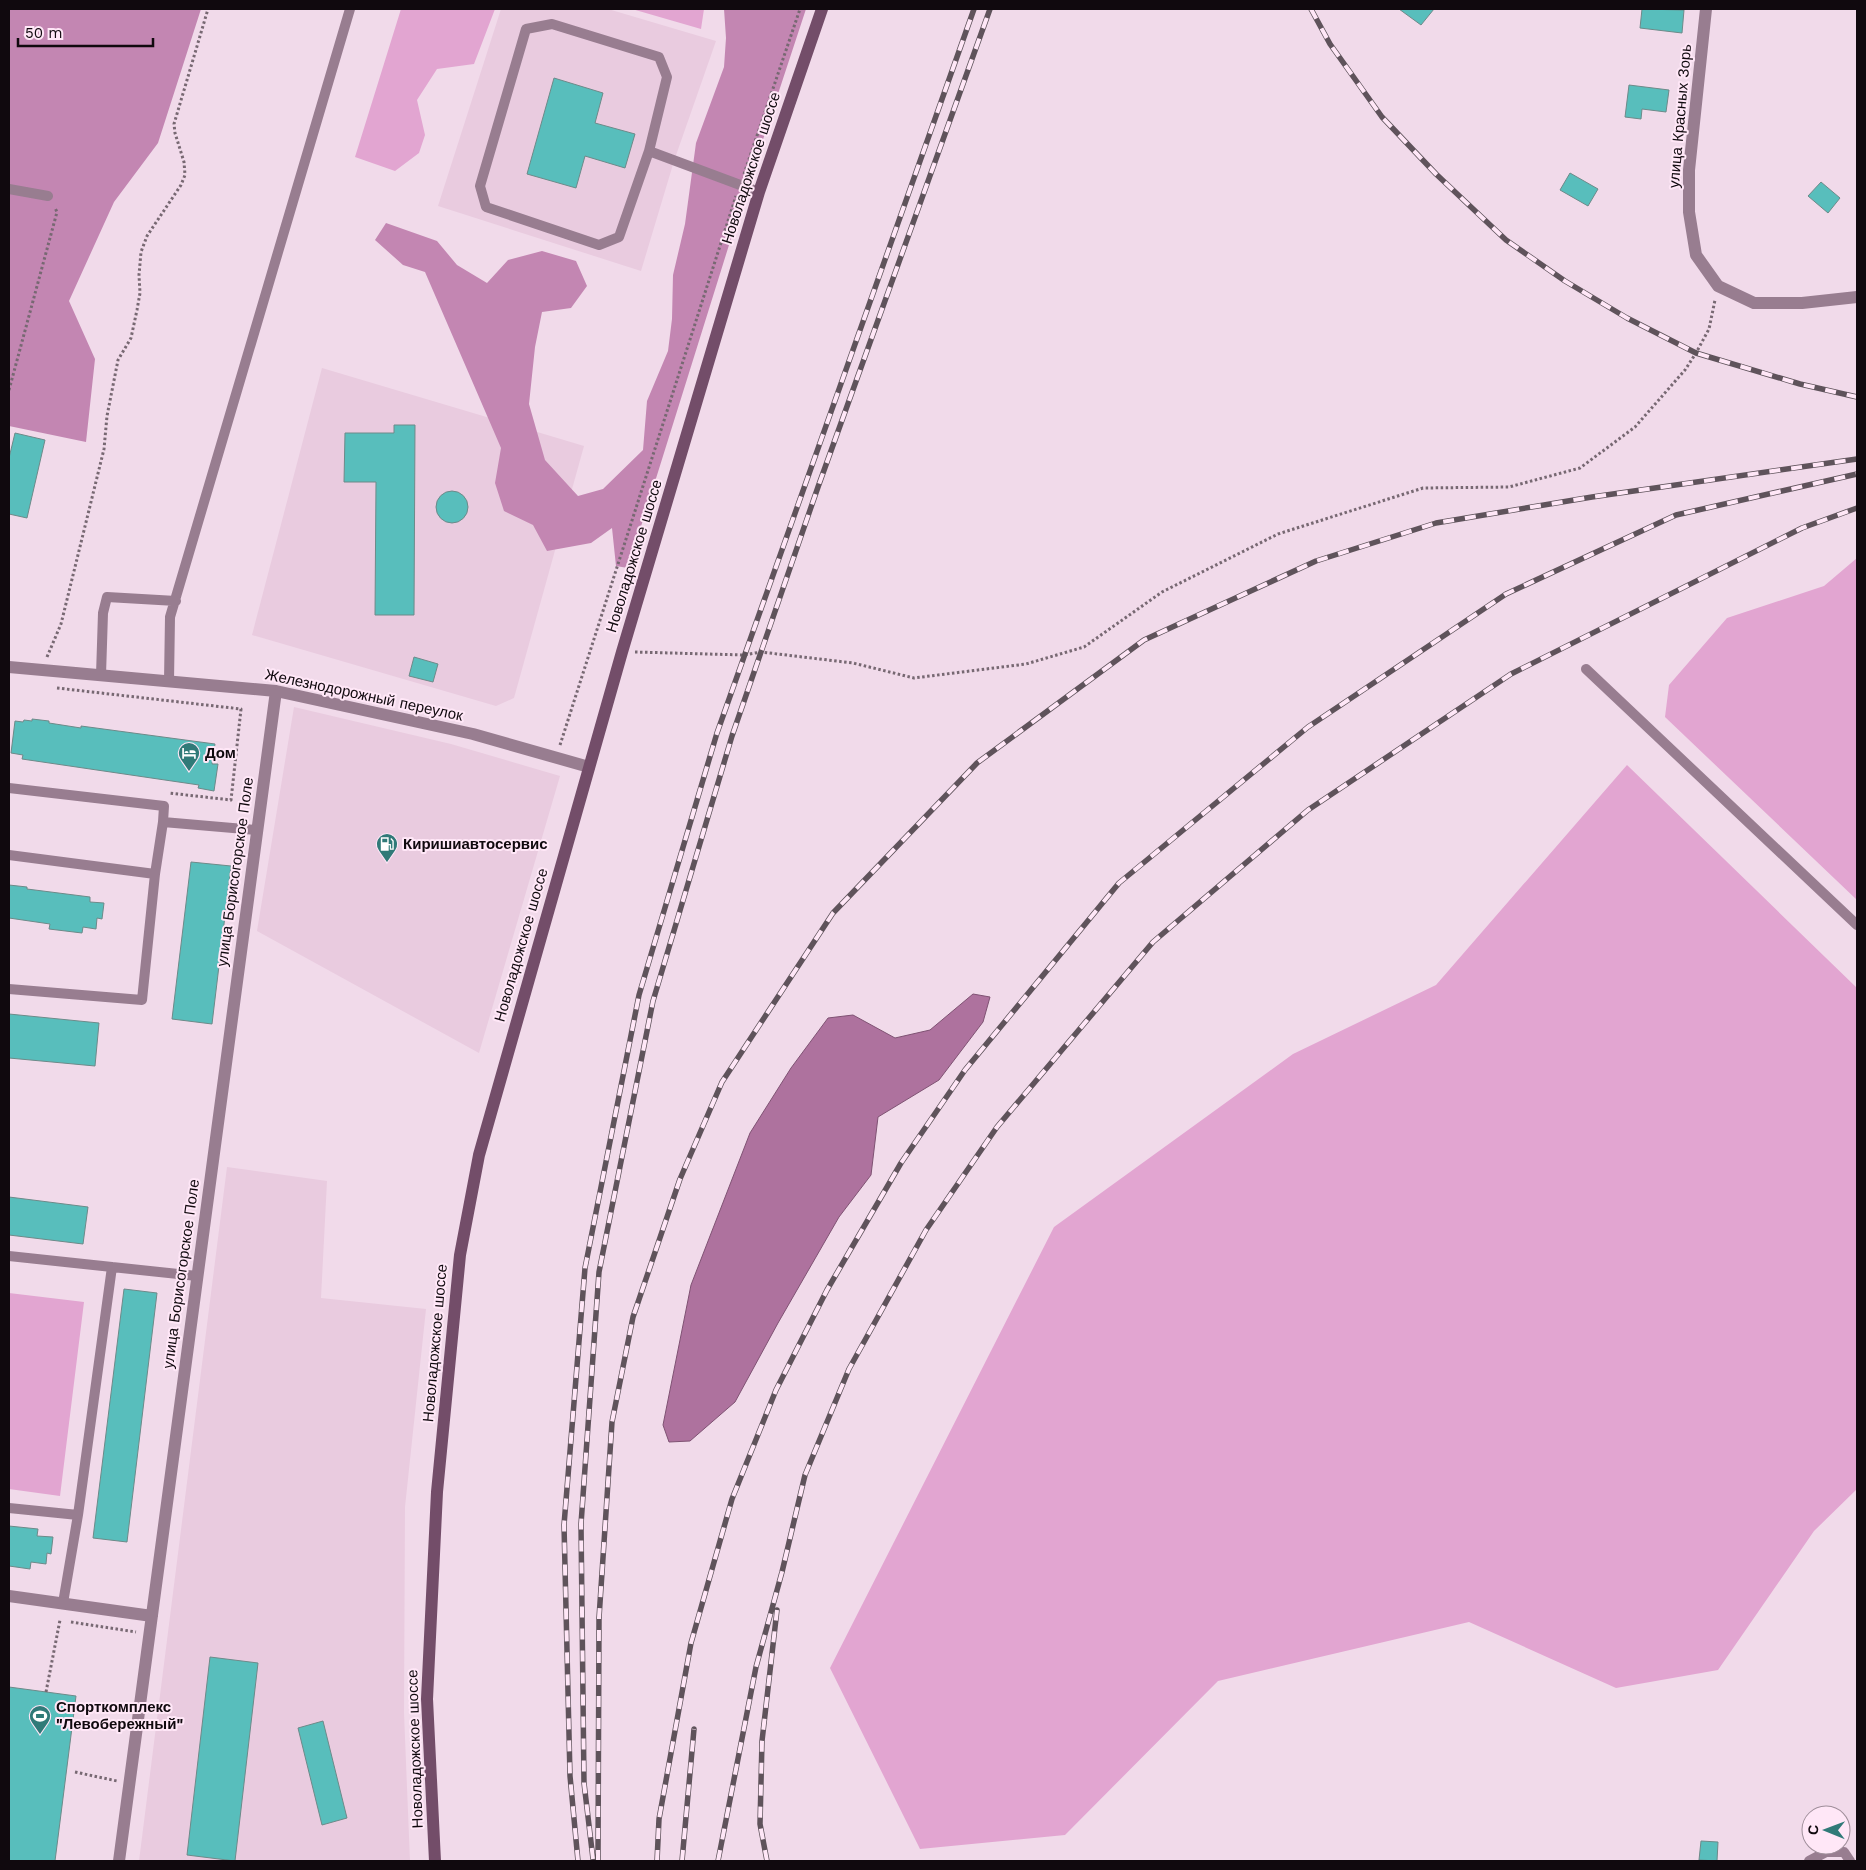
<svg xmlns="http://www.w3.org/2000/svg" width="1866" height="1870" font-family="'Work Sans',sans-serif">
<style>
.built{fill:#e9cbdf}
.green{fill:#e2a5d1}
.forest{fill:#c386b2}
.water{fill:#ae729e;stroke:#7f5273}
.building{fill:#58bebc;stroke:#6d8a89}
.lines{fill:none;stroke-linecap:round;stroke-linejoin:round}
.path{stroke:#776872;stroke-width:3;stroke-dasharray:2.5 2.5;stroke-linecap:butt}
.lane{stroke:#987d90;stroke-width:10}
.street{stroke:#987d90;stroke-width:12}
.secondary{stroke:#734d69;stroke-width:12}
.rail-casing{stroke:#5f535b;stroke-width:5.5}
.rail{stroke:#ffe7f7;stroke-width:4;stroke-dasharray:11;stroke-linecap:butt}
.labels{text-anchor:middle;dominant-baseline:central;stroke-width:4;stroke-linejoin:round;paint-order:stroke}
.street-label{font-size:15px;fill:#10090e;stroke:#ffe7f7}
.poi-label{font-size:15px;font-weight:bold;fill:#10090e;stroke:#ffe7f7;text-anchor:start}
</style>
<rect width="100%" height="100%" fill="#f1daea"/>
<path class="built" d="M 501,9 L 608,9 L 716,41 L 674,161 L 641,271 L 438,206 Z
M 322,368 L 584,446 L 514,698 L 496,706 L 252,635 Z
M 294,707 L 451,744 L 560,776 L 479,1053 L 257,931 Z
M 227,1167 L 327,1181 L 321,1298 L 426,1309 L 405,1507 L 404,1713 L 410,1861 L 139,1861 Z"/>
<path class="green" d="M 401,9 L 495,9 L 474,64 L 437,69 L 417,100 L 425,135 L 419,153 L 395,171 L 355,157 Z
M 632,9 L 704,9 L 701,29 Z
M 1857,558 L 1857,900 L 1665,717 L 1669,685 L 1727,618 L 1824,586 Z
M 1627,765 L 1857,988 L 1857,1489 L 1814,1531 L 1718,1670 L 1616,1688 L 1469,1622 L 1218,1681 L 1065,1835 L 920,1849 L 830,1668 L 1054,1227 L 1293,1054 L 1436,985 Z
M 9,1293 L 84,1302 L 60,1496 L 9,1489 Z"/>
<path class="forest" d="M 9,9 L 201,9 L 158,143 L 114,202 L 69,301 L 95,359 L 86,442 L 9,426 Z
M 724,9 L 806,9 L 744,197 L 628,568 L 616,566 L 612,528 L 591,543 L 547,551 L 533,525 L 504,511 L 495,483 L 501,448 L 425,272 L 403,265 L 375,240 L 386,223 L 437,241 L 457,265 L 487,283 L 508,260 L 542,251 L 576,261 L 587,286 L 571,308 L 542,312 L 535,347 L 529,404 L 545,460 L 578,496 L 603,489 L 643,450 L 647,401 L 668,351 L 672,319 L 673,275 L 685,224 L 696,143 L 724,67 L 726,38 Z"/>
<path class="water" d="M 973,994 L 990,997 L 983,1022 L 939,1080 L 878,1117 L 871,1175 L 839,1217 L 778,1323 L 735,1402 L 690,1441 L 669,1442 L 663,1425 L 691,1285 L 750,1133 L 791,1068 L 828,1018 L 853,1015 L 895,1038 L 930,1030 Z"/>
<path class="building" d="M 1399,9 L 1434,9 L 1421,25 Z
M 1642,9 L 1684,10 L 1682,33 L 1640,28 Z
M 554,78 L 603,93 L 595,123 L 635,134 L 625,168 L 585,156 L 576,188 L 527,174 Z
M 1629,85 L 1669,90 L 1666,112 L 1642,109 L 1641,119 L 1625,117 Z
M 1570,173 L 1598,189 L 1588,206 L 1560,190 Z
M 1821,182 L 1840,198 L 1828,213 L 1808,196 Z
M 394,425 L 415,425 L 414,615 L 375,615 L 376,482 L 344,482 L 345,433 L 394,433 Z
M 15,433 L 45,440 L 27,518 L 9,514 L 9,458 Z
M436 507a16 16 0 1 1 32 0a16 16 0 1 1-32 0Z
M 414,657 L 438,664 L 433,682 L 409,676 Z
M 32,719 L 49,721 L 49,723 L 81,728 L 81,726 L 215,744 L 212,764 L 218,764 L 214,791 L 198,788 L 199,785 L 22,759 L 23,755 L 11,753 L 15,721 L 23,722 L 24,720 L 32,721 Z
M 191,862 L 231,866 L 212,1024 L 172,1019 Z
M 9,885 L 27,887 L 27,889 L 90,897 L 90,902 L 104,903 L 102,919 L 97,918 L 96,929 L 83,927 L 82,933 L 49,929 L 50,924 L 9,918 Z
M 9,1014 L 99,1023 L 95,1066 L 9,1058 Z
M 9,1197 L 88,1207 L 83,1244 L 9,1235 Z
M 124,1289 L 157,1293 L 127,1542 L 93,1538 Z
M 9,1526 L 38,1529 L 37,1536 L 53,1537 L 51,1554 L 47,1553 L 46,1564 L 31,1562 L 30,1569 L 9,1566 Z
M 210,1657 L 258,1663 L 235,1861 L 187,1855 Z
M 9,1687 L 76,1696 L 55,1861 L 9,1861 Z
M 323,1721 L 347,1818 L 322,1825 L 298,1728 Z
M 1701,1841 L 1718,1842 L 1717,1861 L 1699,1860 Z"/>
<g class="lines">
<path class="path" d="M 744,174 L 800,9
M 9,390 L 57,212 L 55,208
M 635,652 L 744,655 L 761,652 L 853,663 L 914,678 L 1026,664 L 1084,647 L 1162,592 L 1278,534 L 1423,488 L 1509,487 L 1580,468 L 1635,427 L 1685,370 L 1696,353 L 1709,329 L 1715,300
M 47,657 L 61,624 L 104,449 L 107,416 L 118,360 L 131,338 L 137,310 L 140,293 L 139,275 L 141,252 L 147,236 L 181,185 L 185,175 L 184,162 L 175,133 L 174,124 L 208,9
M 57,688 L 241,709 L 231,800 L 169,793
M 560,745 L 736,196
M 71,1622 L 136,1632
M 46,1692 L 60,1620
M 75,1772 L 117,1781"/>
<path class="lane" d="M 552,24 L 659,57 L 667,77 L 649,151 L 619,237 L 599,245 L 486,207 L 480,186 L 526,29 Z
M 649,151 L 759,192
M 9,189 L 48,196
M 1586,669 L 1857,925
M 101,675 L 103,613 L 107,597 L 176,601
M 169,681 L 170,617 L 350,9
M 9,788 L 164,806 L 163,822
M 9,855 L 155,874 L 163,822 L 257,830
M 9,989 L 142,1000 L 155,874
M 9,1256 L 112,1267 L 78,1515 L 9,1508
M 112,1267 L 197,1276
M 63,1603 L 78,1515
M 1809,1861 L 1826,1852 L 1844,1852 L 1850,1861"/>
<path class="street" d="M 1706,9 L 1689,170 L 1689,212 L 1696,255 L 1718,286 L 1754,303 L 1802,303 L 1857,297
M 9,667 L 276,691 L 473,734 L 589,767
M 9,1596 L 152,1616
M 119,1861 L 276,691"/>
<path class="secondary" d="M 435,1861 L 427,1699 L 437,1492 L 460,1255 L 479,1155 L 622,652 L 759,192 L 822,9"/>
<g class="rail-casing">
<path id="rail" d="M 1311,9 L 1330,44 L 1382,117 L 1436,174 L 1506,240 L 1565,281 L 1627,318 L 1696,353 L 1800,384 L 1857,397
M 593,1859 L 584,1783 L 581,1524 L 599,1272 L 653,1001 L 732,736 L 818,487 L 990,9
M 578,1861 L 570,1776 L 564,1525 L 585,1268 L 639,995 L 717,733 L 974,9
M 598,1861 L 599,1618 L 612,1422 L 633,1317 L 680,1179 L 722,1082 L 833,913 L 977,763 L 1144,640 L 1316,561 L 1436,523 L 1592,497 L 1857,459
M 657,1861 L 659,1819 L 691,1643 L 732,1499 L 776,1390 L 827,1290 L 901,1163 L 965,1070 L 1119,883 L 1308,727 L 1506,594 L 1676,515 L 1857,474
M 682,1861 L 694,1729
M 718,1861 L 756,1667 L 782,1572 L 805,1475 L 849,1369 L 926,1230 L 997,1127 L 1153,942 L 1308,810 L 1511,674 L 1802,528 L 1857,508
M 767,1861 L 760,1824 L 762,1741 L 777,1610"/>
</g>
<use href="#rail" class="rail"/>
</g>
<defs>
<g id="hotel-pin" transform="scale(1.125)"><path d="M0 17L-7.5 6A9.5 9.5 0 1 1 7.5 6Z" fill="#307a78" stroke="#ffe7f7"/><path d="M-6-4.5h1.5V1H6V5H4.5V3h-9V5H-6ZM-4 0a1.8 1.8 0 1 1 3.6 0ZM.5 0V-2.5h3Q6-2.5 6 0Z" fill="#fff"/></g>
<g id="fuel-pin" transform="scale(1.125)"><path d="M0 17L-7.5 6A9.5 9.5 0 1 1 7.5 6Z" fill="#307a78" stroke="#ffe7f7"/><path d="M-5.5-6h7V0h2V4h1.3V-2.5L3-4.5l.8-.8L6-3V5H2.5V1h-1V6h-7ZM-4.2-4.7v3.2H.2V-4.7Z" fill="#fff"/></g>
<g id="stadium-pin" transform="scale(1.125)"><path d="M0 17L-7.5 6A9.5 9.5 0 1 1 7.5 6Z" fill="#307a78" stroke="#ffe7f7"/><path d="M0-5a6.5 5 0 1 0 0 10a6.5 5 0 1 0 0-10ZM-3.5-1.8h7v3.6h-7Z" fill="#fff"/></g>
</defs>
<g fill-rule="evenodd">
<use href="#hotel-pin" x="189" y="753"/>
<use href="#fuel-pin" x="387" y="844"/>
<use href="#stadium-pin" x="40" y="1716"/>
</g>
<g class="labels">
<g class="street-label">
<text transform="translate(1680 116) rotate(-85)">улица Красных Зорь</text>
<text transform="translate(751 168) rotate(-72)">Новоладожское шоссе</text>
<text transform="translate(634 556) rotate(-73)">Новоладожское шоссе</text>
<text transform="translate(364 695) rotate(12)">Железнодорожный переулок</text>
<text transform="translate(235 872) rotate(-82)">улица Борисогорское Поле</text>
<text transform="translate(521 945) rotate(-74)">Новоладожское шоссе</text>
<text transform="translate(181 1274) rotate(-82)">улица Борисогорское Поле</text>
<text transform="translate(435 1343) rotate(-85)">Новоладожское шоссе</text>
<text transform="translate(415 1749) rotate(-92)">Новоладожское шоссе</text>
</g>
<g class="poi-label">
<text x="205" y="753">Дом</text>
<text x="403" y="844">Киришиавтосервис</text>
<text x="56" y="1707">Спорткомплекс<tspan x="56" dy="17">"Левобережный"</tspan></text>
</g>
</g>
<rect width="1866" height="1870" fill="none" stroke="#10090e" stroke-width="20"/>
<g transform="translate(1826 1830) rotate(271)"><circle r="24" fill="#ffe7f7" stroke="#9f8e9a"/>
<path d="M0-4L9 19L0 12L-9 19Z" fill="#307a78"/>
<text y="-8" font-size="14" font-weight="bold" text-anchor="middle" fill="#10090e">С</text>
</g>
<path d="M18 38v8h135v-8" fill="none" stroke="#10090e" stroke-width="2.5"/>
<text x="25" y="38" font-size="15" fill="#10090e" stroke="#ffe7f7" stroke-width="4" paint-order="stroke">50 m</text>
</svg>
